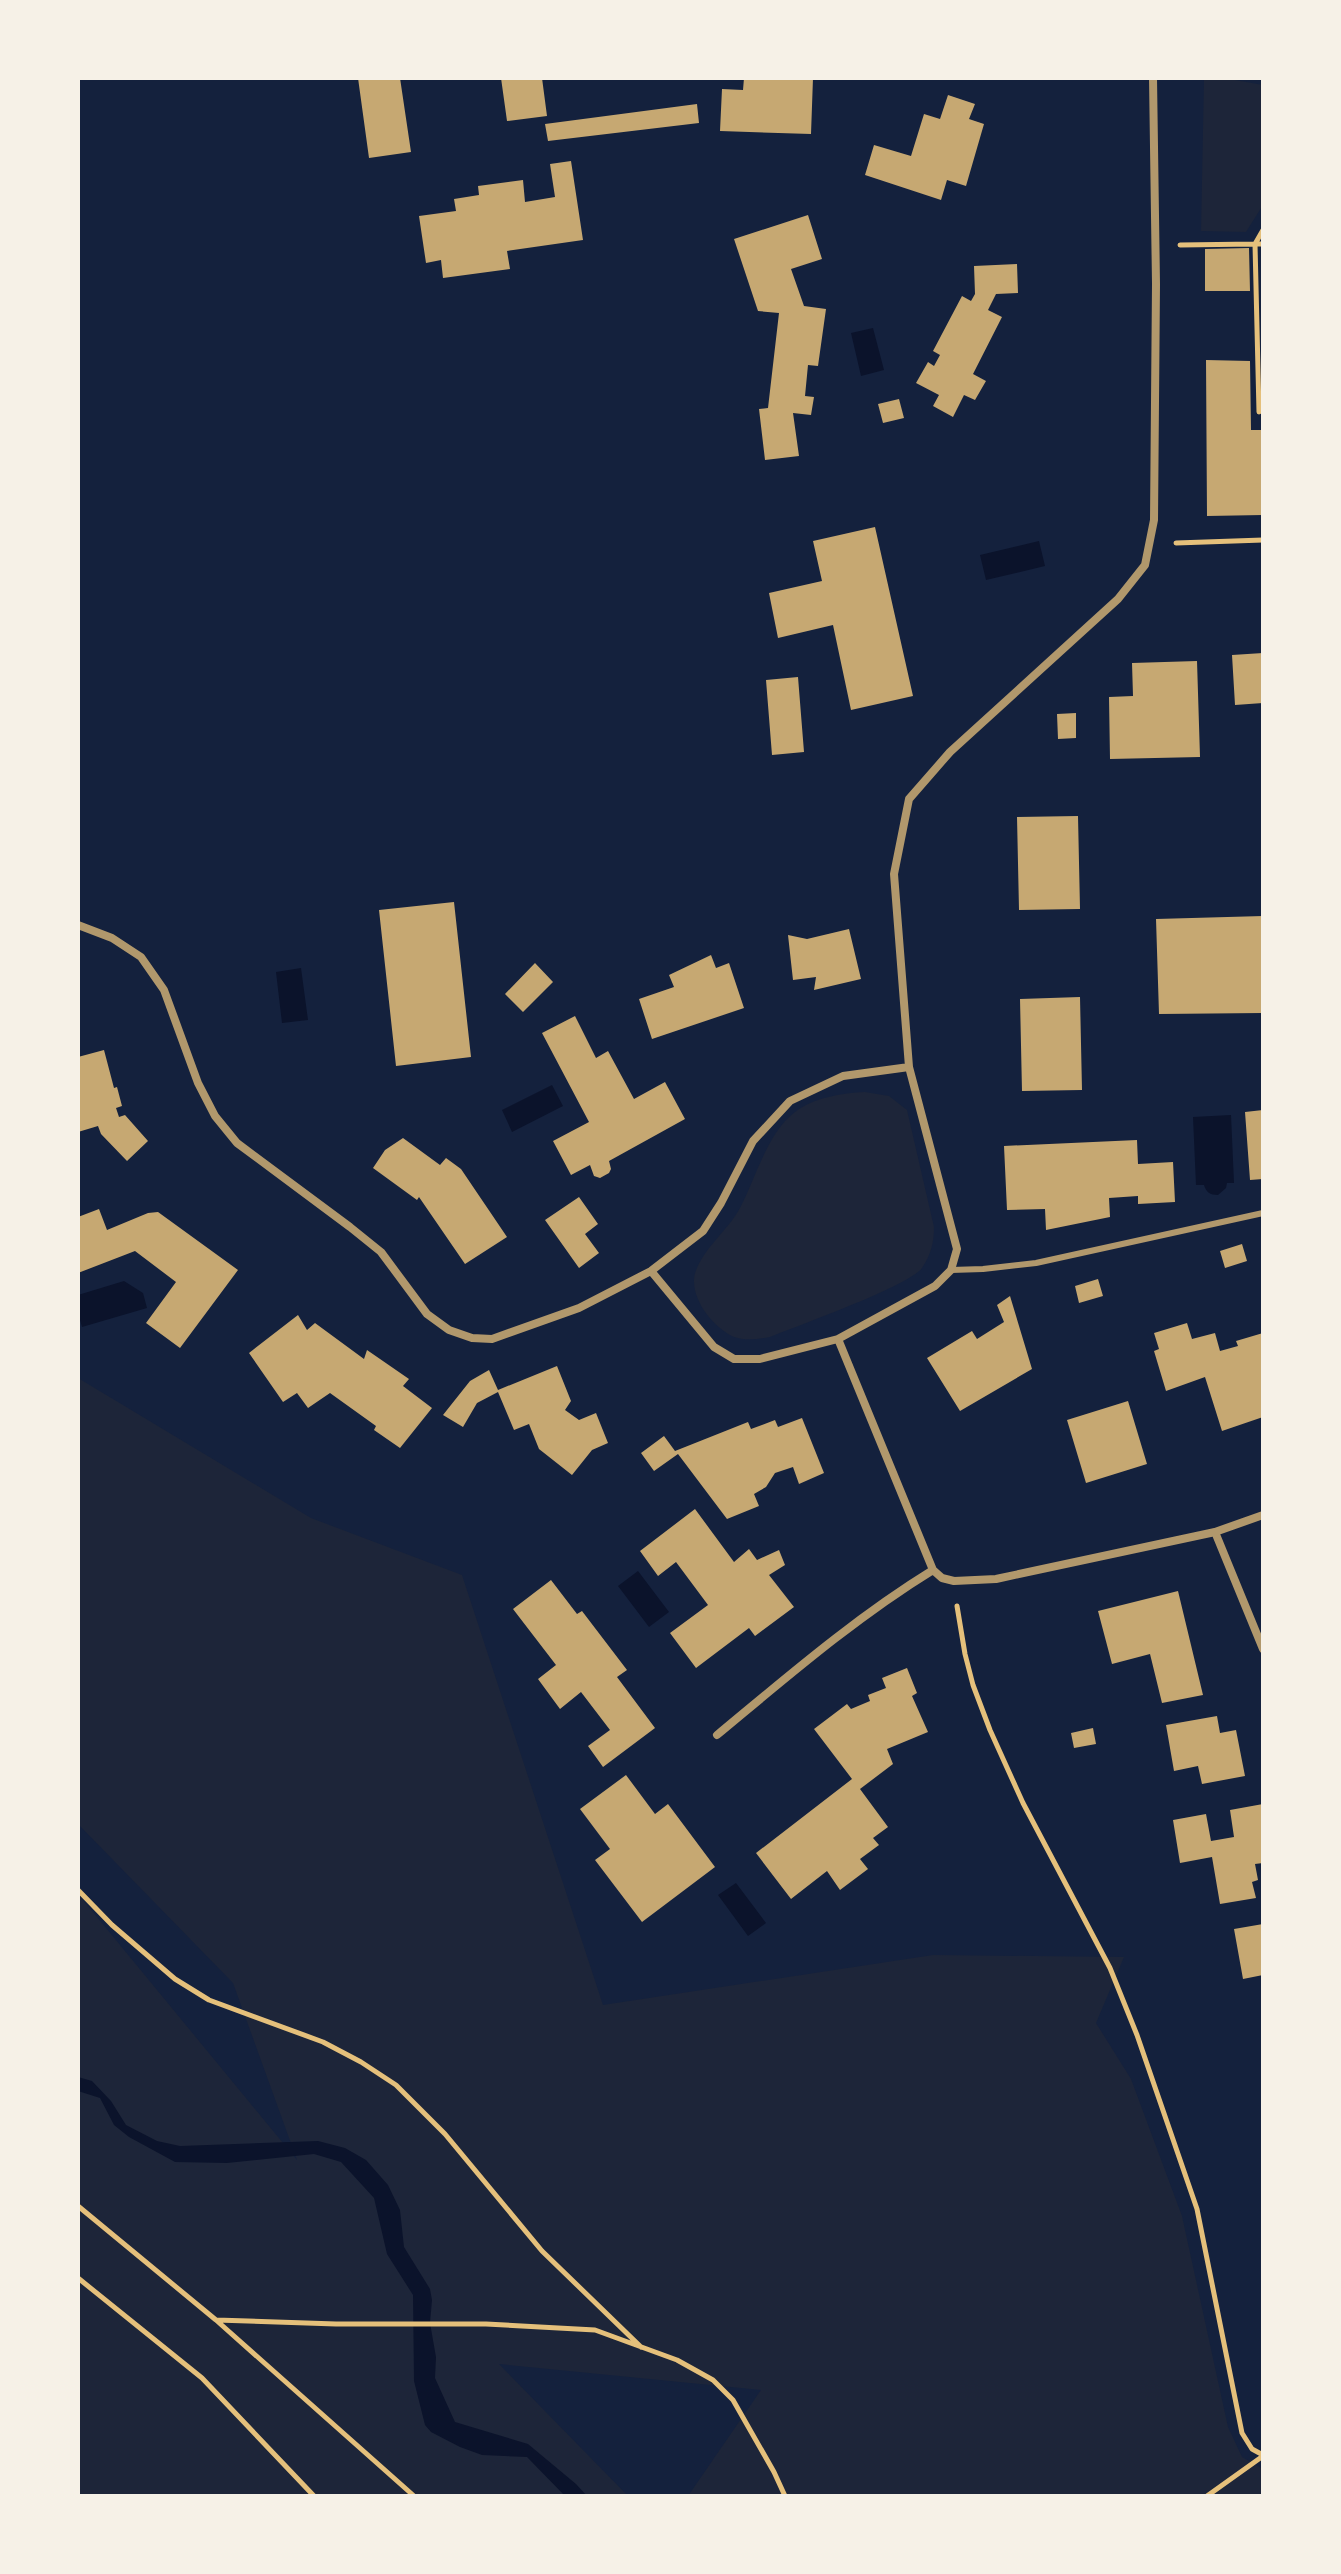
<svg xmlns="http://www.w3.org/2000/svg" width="1341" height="2574" font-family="'Source Sans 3',sans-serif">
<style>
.green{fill:#1d2539}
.water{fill:#0b132b}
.building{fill:#c6a872}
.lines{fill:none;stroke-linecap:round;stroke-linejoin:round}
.path{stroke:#e5c07b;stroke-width:5}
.service{stroke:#b1986c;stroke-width:6}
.minor{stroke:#b1986c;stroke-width:8}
</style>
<rect width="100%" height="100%" fill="#14213d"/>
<path class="green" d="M 1204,78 L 1224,78 L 1263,85 L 1263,205 L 1246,232 L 1201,231 Z
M 865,1092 L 889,1096 L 907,1110 L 934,1227 C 934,1242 931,1255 922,1268 C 909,1286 797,1326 770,1337 C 758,1339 746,1341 734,1337 C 711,1327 685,1292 697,1268 C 707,1245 728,1230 740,1208 C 756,1178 767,1133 795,1112 C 813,1098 842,1093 865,1092 Z
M 78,1378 L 311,1518 L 462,1575 L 603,2005 L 933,1955 L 1124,1957 L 1096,2023 L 1131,2079 L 1182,2216 L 1228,2427 L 1242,2457 L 1263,2469 L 1263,2496 L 688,2496 L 761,2390 L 499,2364 L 628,2496 L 78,2496 L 78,1894 L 297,2160 L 233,1983 L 78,1824 Z"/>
<path class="water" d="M 873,328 L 884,370 L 861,376 L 851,333 Z
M 1039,541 L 1045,566 L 986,580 L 980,555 Z
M 301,968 L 308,1020 L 282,1023 L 276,972 Z
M 552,1085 L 563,1106 L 512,1132 L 502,1110 Z
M 1231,1115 L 1234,1183 L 1227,1183 L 1226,1188 L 1218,1195 C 1210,1195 1206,1192 1204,1185 L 1196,1185 L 1193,1117 Z
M 124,1281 L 143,1293 L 147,1308 L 82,1327 L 78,1313 L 78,1295 Z
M 638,1571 L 669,1612 L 649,1627 L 618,1586 Z
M 736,1883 L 766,1923 L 748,1936 L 718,1895 Z
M 78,2077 L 92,2081 L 111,2101 L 126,2125 L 157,2141 L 180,2146 L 318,2141 L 345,2148 L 366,2160 L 388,2185 L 400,2210 L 404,2247 L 430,2289 L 432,2300 L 430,2323 L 436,2357 L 435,2378 L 455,2422 L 528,2444 L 576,2484 L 587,2496 L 565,2496 L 527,2457 L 482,2455 L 460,2447 L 431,2432 L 425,2425 L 414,2381 L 413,2295 L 387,2254 L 374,2198 L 341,2162 L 314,2154 L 227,2163 L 175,2162 L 129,2137 L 114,2125 L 100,2098 L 78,2091 Z"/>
<path class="building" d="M 358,78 L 400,78 L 411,152 L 369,158 Z
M 501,78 L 542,78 L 547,116 L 507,121 Z
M 744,78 L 813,78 L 811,134 L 720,131 L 722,89 L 743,90 Z
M 948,95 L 975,104 L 969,119 L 984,124 L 966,186 L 947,180 L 941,200 L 865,175 L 874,145 L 911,156 L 924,114 L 940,119 Z
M 697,104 L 699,123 L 548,141 L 545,124 Z
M 571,161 L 583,240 L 507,251 L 510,269 L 443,278 L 441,260 L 426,263 L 419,216 L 456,211 L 454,199 L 479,195 L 478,186 L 523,180 L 525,202 L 555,197 L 550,164 Z
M 808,215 L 822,259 L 791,269 L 804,306 L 826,309 L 818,366 L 808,365 L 805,396 L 814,397 L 811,415 L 793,413 L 799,456 L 765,460 L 759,409 L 768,408 L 779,313 L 758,311 L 734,239 Z
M 1249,248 L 1250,291 L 1205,291 L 1205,249 Z
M 1017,264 L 1018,293 L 996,294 L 988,310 L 1002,317 L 973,374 L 986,381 L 975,400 L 964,395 L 953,417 L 933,406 L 939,395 L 916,383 L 928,362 L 934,366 L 940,355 L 933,351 L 962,296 L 971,301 L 975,294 L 974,266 Z
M 1206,360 L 1250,361 L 1251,430 L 1263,430 L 1263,515 L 1207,516 Z
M 899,399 L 904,418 L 883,423 L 878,404 Z
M 875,527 L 913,696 L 851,710 L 833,625 L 778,638 L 769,593 L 822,581 L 813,541 Z
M 1263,653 L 1263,703 L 1235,705 L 1232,655 Z
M 1197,661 L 1200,757 L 1110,759 L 1109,697 L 1133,696 L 1132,663 Z
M 798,677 L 804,752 L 772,755 L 766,680 Z
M 1076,713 L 1076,738 L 1058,739 L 1057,714 Z
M 1078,816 L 1080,909 L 1019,910 L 1017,817 Z
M 454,902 L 471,1057 L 396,1066 L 379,910 Z
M 1263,916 L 1263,1013 L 1159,1014 L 1156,919 Z
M 849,929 L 861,979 L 814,990 L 816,977 L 793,980 L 788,935 L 807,939 Z
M 711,955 L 716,968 L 729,963 L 744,1008 L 652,1039 L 639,999 L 674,987 L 669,975 Z
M 535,963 L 553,982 L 523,1012 L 505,994 Z
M 1080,997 L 1082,1090 L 1022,1091 L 1020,999 Z
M 575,1016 L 596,1058 L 608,1051 L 634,1099 L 665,1082 L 685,1119 L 609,1161 L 611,1169 L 609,1173 L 600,1178 L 594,1176 L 590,1165 L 571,1175 L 553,1141 L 589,1122 L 542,1033 Z
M 104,1050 L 114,1088 L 117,1087 L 122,1106 L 116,1108 L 119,1117 L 125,1115 L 148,1141 L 127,1161 L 101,1134 L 98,1126 L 78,1132 L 78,1057 Z
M 1263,1110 L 1263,1179 L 1250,1180 L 1245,1112 Z
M 403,1138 L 440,1165 L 446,1158 L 461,1169 L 507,1237 L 465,1264 L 419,1197 L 417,1200 L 373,1168 L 385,1150 Z
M 1137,1140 L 1138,1164 L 1173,1162 L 1175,1202 L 1138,1204 L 1138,1196 L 1109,1198 L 1110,1217 L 1046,1230 L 1045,1209 L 1007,1210 L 1004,1146 Z
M 579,1197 L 598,1224 L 585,1234 L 599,1253 L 579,1268 L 545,1220 Z
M 99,1209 L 107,1230 L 148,1213 L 158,1212 L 238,1270 L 180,1348 L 146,1323 L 176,1282 L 135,1251 L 78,1273 L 78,1217 Z
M 1242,1244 L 1247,1261 L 1225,1268 L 1220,1251 Z
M 1098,1279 L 1103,1296 L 1079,1303 L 1075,1286 Z
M 1010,1296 L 1032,1369 L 960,1411 L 927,1358 L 972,1331 L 977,1339 L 1004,1322 L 997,1305 Z
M 298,1315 L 307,1330 L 315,1323 L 364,1359 L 367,1350 L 409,1379 L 403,1386 L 432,1408 L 400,1448 L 374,1430 L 376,1426 L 330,1393 L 308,1408 L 297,1393 L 283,1402 L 249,1353 Z
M 1187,1323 L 1192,1339 L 1215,1333 L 1220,1351 L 1238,1346 L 1236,1341 L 1263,1333 L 1263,1417 L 1222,1431 L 1205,1377 L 1166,1391 L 1154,1351 L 1159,1349 L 1154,1333 Z
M 557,1366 L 571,1401 L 565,1410 L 579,1420 L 596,1413 L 608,1443 L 592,1450 L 572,1475 L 539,1449 L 529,1424 L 514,1430 L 498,1392 L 477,1403 L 463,1427 L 443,1415 L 470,1381 L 489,1370 L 498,1390 Z
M 1128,1401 L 1147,1464 L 1086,1483 L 1067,1420 Z
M 802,1418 L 824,1473 L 799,1484 L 793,1467 L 775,1473 L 766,1487 L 754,1494 L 759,1506 L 727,1519 L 678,1454 L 654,1471 L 641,1453 L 664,1436 L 675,1451 L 748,1422 L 751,1429 L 775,1420 L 778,1427 Z
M 695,1509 L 734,1562 L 749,1549 L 757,1560 L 779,1550 L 785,1565 L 769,1575 L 794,1607 L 755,1636 L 749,1628 L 696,1668 L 670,1633 L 708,1605 L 676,1562 L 658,1576 L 640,1551 Z
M 551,1580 L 577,1614 L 582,1611 L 627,1670 L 617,1677 L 655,1728 L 603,1767 L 588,1746 L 610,1730 L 581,1692 L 560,1709 L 538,1679 L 556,1665 L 513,1609 Z
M 1178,1591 L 1203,1695 L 1162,1703 L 1150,1654 L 1112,1664 L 1098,1611 Z
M 907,1668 L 917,1693 L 912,1696 L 928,1732 L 887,1749 L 893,1764 L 860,1789 L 888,1827 L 873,1838 L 879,1845 L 860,1859 L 868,1869 L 840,1890 L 827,1871 L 791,1899 L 756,1853 L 852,1779 L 814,1729 L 847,1704 L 851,1709 L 870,1701 L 868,1695 L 886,1688 L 882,1678 Z
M 1217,1716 L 1220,1733 L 1236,1730 L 1245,1776 L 1202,1784 L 1198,1766 L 1174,1771 L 1166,1725 Z
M 1093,1728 L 1096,1744 L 1074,1748 L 1071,1733 Z
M 626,1775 L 655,1814 L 668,1804 L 715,1867 L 642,1922 L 595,1860 L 610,1849 L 580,1809 Z
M 1263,1804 L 1263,1863 L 1255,1864 L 1258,1880 L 1252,1882 L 1256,1898 L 1220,1904 L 1212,1857 L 1180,1863 L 1173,1820 L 1206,1814 L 1211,1841 L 1234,1837 L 1230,1810 Z
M 1263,1924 L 1263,1975 L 1243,1979 L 1234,1929 Z"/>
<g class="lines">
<path class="path" d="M 1180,245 L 1255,244 L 1263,230
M 1259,412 L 1255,244 L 1263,244
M 1176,543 L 1263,540
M 957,1606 L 965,1654 L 973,1685 L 990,1730 L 1023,1803 L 1110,1968 L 1137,2035 L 1197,2209 L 1242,2433 L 1252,2449 L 1263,2455
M 78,1890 L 112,1925 L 175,1979 L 209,2000 L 323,2042 L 361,2062 L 396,2085 L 445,2134 L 542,2251 L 641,2347
M 78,2206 L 216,2320 L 414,2496
M 78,2278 L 202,2378 L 314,2496
M 216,2320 L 336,2324 L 486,2324 L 595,2330 L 677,2360 L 713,2380 L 733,2400 L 774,2472 L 785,2496
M 1207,2496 L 1263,2456"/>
<path class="service" d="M 951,1270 L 983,1269 L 1036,1263 L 1263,1213"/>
<path class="minor" d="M 78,925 L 112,938 L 141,957 L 164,990 L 198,1083 L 215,1116 L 237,1143 L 350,1227 L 381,1252 L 427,1314 L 449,1330 L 472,1338 L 492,1339 L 579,1308 L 651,1271 L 703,1231 L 721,1203 L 753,1141 L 790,1101 L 843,1076 L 909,1067
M 651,1271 L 714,1347 L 734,1359 L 760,1359 L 838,1339 L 935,1286 L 951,1270 L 957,1249 L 909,1067 L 894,874 L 909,799 L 950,752 L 1118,599 L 1145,565 L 1154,520 L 1156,284 L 1153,78
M 838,1339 L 933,1570 L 942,1578 L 954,1581 L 996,1579 L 1215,1532 L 1263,1515
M 1215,1532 L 1263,1649
M 717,1735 C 787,1677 855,1618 933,1570"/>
</g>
<rect width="1341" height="2574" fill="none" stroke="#f6f1e7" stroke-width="160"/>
</svg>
